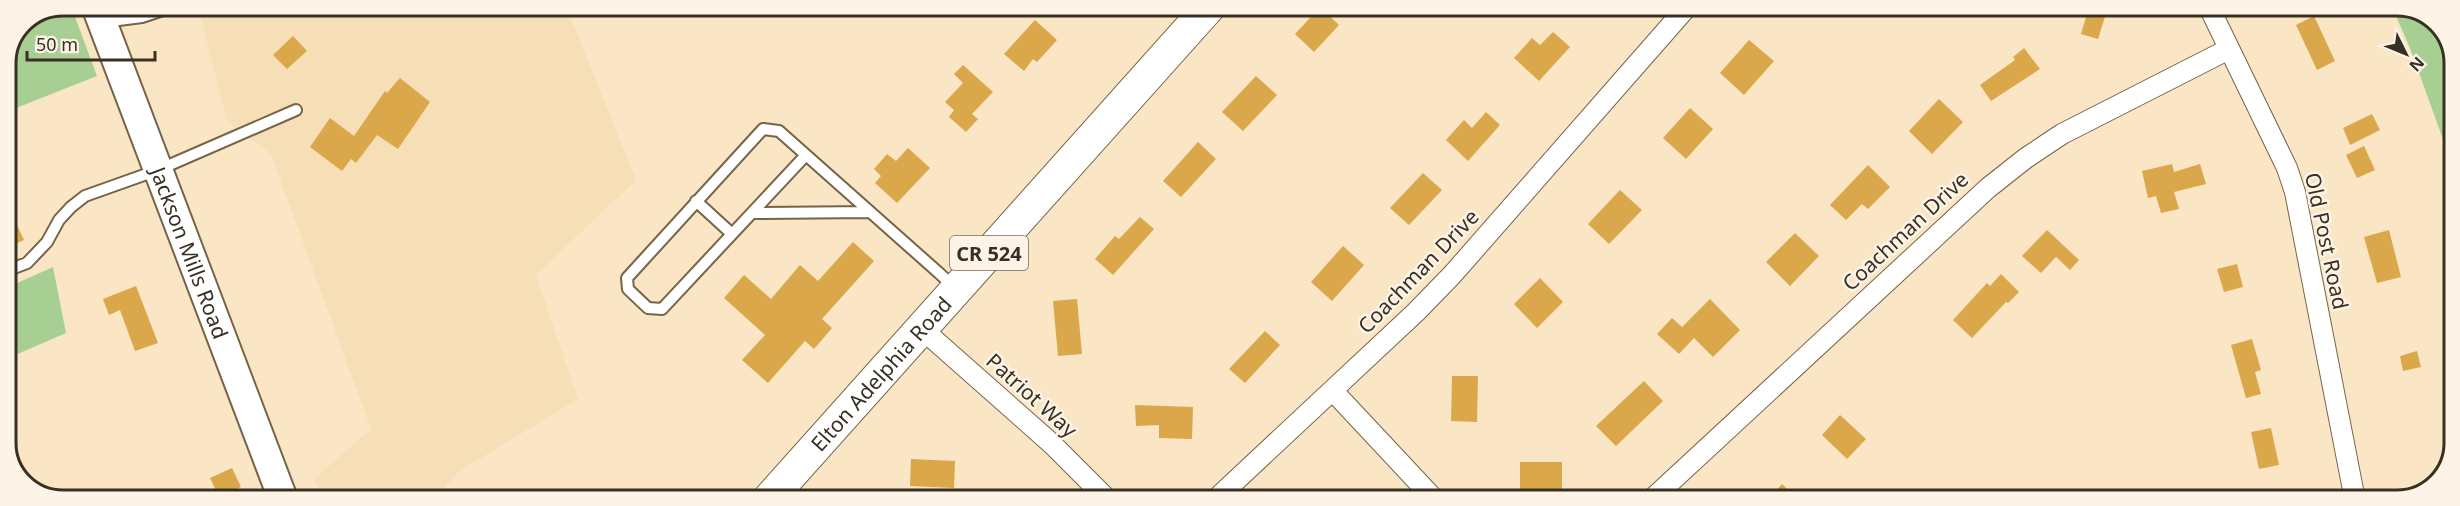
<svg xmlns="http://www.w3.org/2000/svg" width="2460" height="506" font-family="'Noto Sans',sans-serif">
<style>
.built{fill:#f6deb6}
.green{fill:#a8cf93}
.building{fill:#dba74b}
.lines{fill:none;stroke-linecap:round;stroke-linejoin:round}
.lane-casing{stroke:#766448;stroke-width:14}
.street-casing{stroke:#766448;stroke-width:22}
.secondary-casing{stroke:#766448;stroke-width:32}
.primary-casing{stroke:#766448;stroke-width:34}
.lane{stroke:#fff;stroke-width:10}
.street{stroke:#fff;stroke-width:20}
.secondary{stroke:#fff;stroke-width:28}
.primary{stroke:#fff;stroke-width:32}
.labels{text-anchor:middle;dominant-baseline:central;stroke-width:5;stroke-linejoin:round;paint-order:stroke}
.shield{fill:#fdf4e7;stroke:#736b5e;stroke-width:1.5}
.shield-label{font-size:20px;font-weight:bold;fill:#383023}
.street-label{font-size:21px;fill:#383023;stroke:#fdf4e7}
.rim{fill:none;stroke:#383023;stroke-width:3}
</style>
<rect width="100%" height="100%" fill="#fae5c5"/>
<path class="built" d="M 198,6 L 566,6 L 636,180 L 536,275 L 578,399 L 458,472 L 435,499 L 322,499 L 314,479 L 371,429 L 271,154 L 227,121 Z"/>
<path class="green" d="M 64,6 L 71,6 L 97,76 L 6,112 L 6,63 L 23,23 Z
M 2392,7 L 2407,7 L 2437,23 L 2454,57 L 2453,167 L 2410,48 Z
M 53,267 L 66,333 L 6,359 L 6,288 Z"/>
<path class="building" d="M 1320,7 L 1339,25 L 1314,52 L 1295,34 Z
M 2089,7 L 2108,7 L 2098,39 L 2081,34 Z
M 2314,16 L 2335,61 L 2317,70 L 2296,25 Z
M 1035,20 L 1057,40 L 1037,62 L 1033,59 L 1024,71 L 1004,54 Z
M 1553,32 L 1570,47 L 1539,81 L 1514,58 L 1532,38 L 1540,45 Z
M 293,36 L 307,51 L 287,69 L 273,55 Z
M 1749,40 L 1774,61 L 1744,95 L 1720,73 Z
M 2024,48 L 2040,69 L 1991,101 L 1980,85 L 2015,60 L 2013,57 Z
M 963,65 L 993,92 L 972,114 L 978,119 L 966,132 L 949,117 L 954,110 L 945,102 L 963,83 L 954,74 Z
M 1256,76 L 1277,95 L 1243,131 L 1222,112 Z
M 400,78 L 430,102 L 398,149 L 377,135 L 356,163 L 351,159 L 342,171 L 310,147 L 330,118 L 354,136 L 385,91 L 387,93 Z
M 1939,99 L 1963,122 L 1932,154 L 1909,131 Z
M 1690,108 L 1713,129 L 1686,159 L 1663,138 Z
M 1486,112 L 1500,125 L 1468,161 L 1446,140 L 1464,120 L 1472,128 Z
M 2372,114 L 2380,130 L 2350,145 L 2343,128 Z
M 1198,142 L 1216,159 L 1181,197 L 1163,181 Z
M 2364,146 L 2375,170 L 2357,178 L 2346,155 Z
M 908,148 L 930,168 L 897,203 L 875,183 L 881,176 L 874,169 L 887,154 L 896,161 Z
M 2172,164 L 2174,172 L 2200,164 L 2206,184 L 2174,192 L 2179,209 L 2161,213 L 2156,196 L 2148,198 L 2142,171 Z
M 1868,165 L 1890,187 L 1868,209 L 1862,204 L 1846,220 L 1830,205 Z
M 1423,173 L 1442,190 L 1409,225 L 1390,208 Z
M 1620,190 L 1642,210 L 1609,244 L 1588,224 Z
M 6,201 L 24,240 L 6,248 Z
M 1140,217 L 1154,229 L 1113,275 L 1095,259 L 1115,236 L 1119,239 Z
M 2047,230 L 2079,260 L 2070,270 L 2056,257 L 2041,273 L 2022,256 Z
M 2389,230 L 2401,277 L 2377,283 L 2364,237 Z
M 1795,233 L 1819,256 L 1790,286 L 1766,262 Z
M 853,242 L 874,261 L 822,319 L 832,328 L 814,349 L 805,341 L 768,383 L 742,360 L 765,335 L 724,298 L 744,275 L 771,299 L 800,265 L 818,281 Z
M 1343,246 L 1364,265 L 1332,301 L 1311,282 Z
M 2237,264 L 2243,287 L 2224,292 L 2217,269 Z
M 2001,274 L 2019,292 L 2008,303 L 2006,302 L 1972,338 L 1953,320 L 1987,283 L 1990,286 Z
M 1540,278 L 1563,302 L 1537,328 L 1514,304 Z
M 136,286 L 158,343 L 135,351 L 120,310 L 109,315 L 103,299 Z
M 1077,299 L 1082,354 L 1058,356 L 1053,301 Z
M 1710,299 L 1740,330 L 1713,357 L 1694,338 L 1679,354 L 1657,334 L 1672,318 L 1682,327 Z
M 1265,331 L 1280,345 L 1245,383 L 1229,369 Z
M 2252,339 L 2261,370 L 2255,372 L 2261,394 L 2246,398 L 2231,345 Z
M 2417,351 L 2421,367 L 2403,371 L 2400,356 Z
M 1452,376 L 1478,376 L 1477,422 L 1451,421 Z
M 1644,381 L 1663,401 L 1616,446 L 1596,426 Z
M 1135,405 L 1193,407 L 1192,439 L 1159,438 L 1159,425 L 1136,426 Z
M 1840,415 L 1866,439 L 1847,459 L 1822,435 Z
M 2271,428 L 2279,465 L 2259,469 L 2251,432 Z
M 911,459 L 955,461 L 954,488 L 910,486 Z
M 1520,462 L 1562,462 L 1562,494 L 1520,494 Z
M 232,468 L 241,487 L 219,497 L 210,478 Z
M 1782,484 L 1799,500 L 1768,500 Z"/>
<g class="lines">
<g class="lane-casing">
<path id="lane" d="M 107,19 L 127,6
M 103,22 L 142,17 L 175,6
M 806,155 L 662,309 L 648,308 L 628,289 L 627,278 L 763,129 L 779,131 L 939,273 L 954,287
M 696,201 L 732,234
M 752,213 L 869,212
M 6,271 L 27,263 L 47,242 L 59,220 L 71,207 L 85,196 L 158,170 L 296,110"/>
</g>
<g class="street-casing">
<path id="street" d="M 2209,7 L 2287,168 L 2295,192 L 2355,500
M 922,329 L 1052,444 L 1107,499
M 1333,391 L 1435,500
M 1216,499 L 1416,312 L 1452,275 L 1687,7
M 1651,500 L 1988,188 L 2026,158 L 2062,134 L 2229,49"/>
</g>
<g class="secondary-casing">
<g id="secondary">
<path id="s1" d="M 96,6 L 283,499"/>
</g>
</g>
<g class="primary-casing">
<g id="primary">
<path id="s2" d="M 769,499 L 1209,7"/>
</g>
</g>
<use href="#lane" class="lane"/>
<use href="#street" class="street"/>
<use href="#secondary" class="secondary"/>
<use href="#primary" class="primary"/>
</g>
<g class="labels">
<rect class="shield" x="950" y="236" width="78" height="34" rx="4.5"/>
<g class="shield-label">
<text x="989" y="253">CR 524</text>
</g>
<g class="street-label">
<text transform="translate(1905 231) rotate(-43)">Coachman Drive</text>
<text transform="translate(2327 241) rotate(78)">Old Post Road</text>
<text stroke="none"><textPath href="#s1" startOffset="264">Jackson Mills Road</textPath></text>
<text transform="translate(1418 271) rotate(-46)">Coachman Drive</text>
<text stroke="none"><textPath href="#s2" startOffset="168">Elton Adelphia Road</textPath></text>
<text transform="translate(1032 395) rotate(42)">Patriot Way</text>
</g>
</g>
<path d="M0 0H2460V506H0ZM63 16H2397A47 47 0 0 1 2444 63V443A47 47 0 0 1 2397 490H63A47 47 0 0 1 16 443V63A47 47 0 0 1 63 16Z" fill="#fdf4e7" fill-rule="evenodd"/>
<path class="rim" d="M63 16H2397A47 47 0 0 1 2444 63V443A47 47 0 0 1 2397 490H63A47 47 0 0 1 16 443V63A47 47 0 0 1 63 16Z"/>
<g transform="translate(2406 54) rotate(133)" stroke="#fdf4e7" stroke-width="4.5" paint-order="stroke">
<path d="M0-4.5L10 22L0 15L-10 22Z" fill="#383023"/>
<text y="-9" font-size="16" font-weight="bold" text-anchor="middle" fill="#383023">N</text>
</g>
<path d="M27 51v9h128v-9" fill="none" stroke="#383023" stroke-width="3"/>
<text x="36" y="51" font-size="18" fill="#383023" stroke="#fdf4e7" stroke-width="4.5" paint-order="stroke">50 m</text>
</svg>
